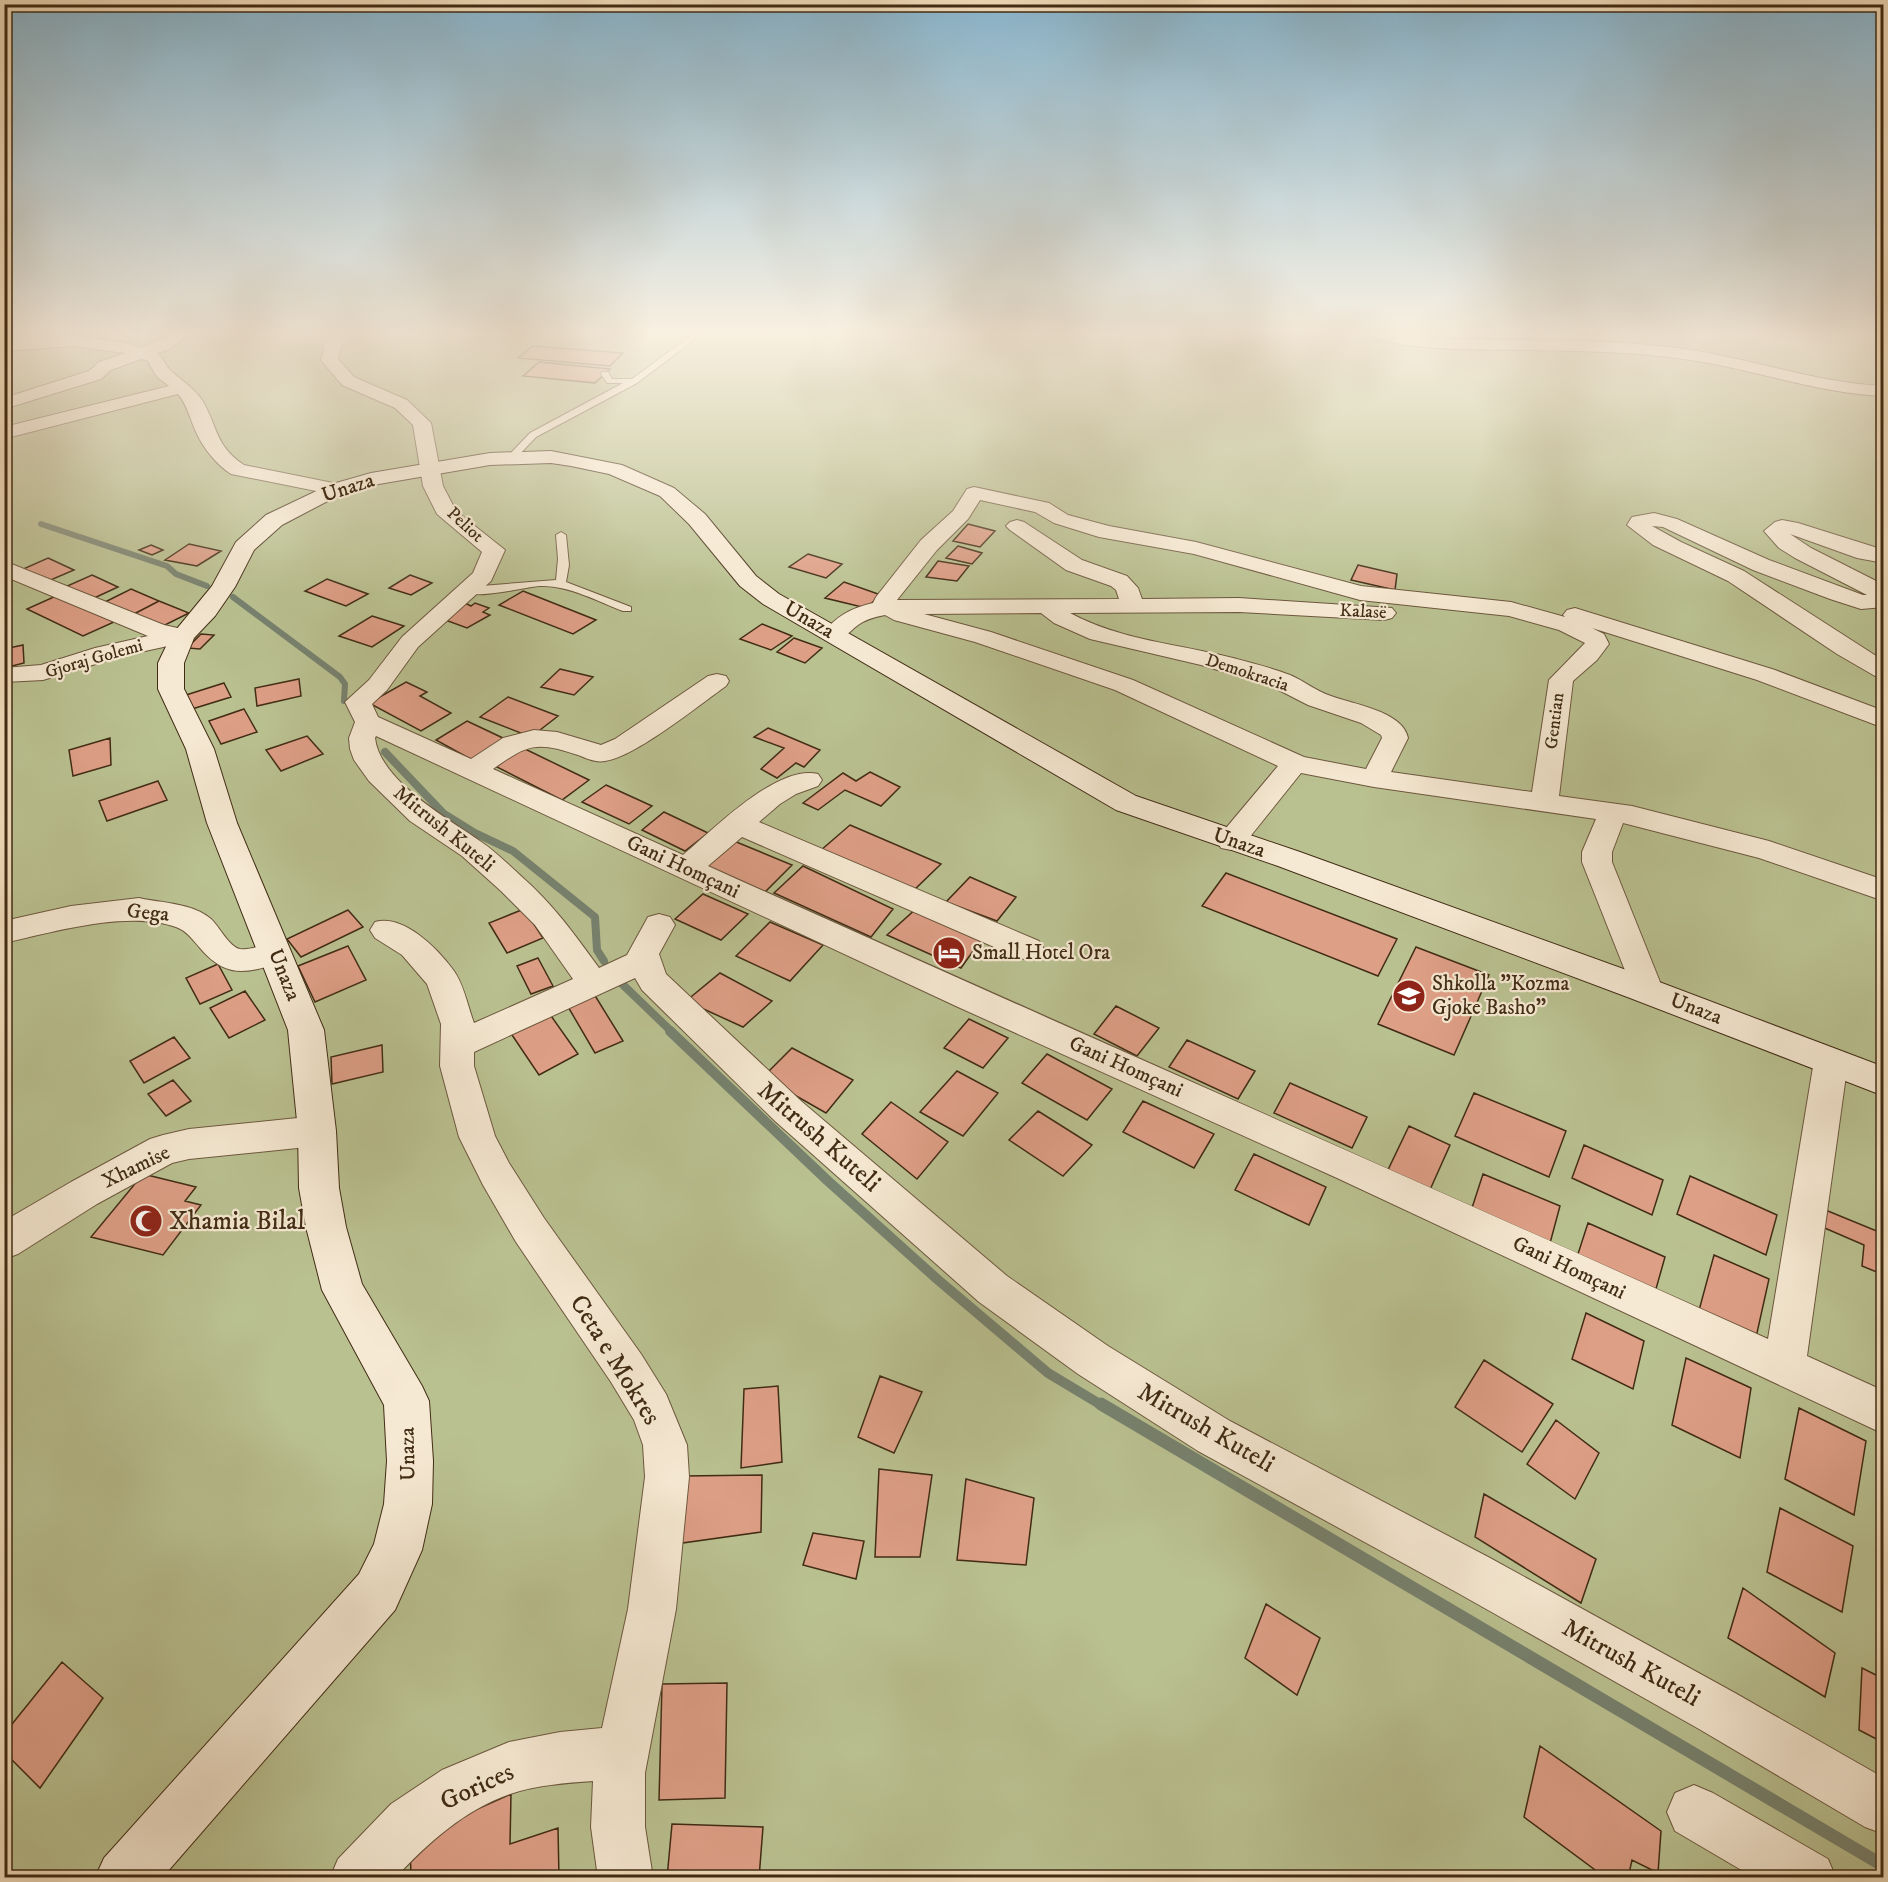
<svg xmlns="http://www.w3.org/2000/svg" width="1888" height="1882" font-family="'IM FELL DW Pica',serif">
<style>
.green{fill:#bac191;stroke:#7e7652;stroke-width:1.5}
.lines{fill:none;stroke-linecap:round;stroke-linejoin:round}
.stream-far3{stroke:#77826f;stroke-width:6}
.stream-far2{stroke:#77826f;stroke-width:8}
.stream-far1{stroke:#77826f;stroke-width:10}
.stream{stroke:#77826f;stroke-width:13}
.building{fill:#de9f87;stroke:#412c14;stroke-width:1.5}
.service-casing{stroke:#6d583e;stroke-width:2}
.minor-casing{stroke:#6d583e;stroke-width:2}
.secondary-casing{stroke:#412c14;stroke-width:2}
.service{fill:#f6e9d3;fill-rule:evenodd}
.minor{fill:#f6e9d3;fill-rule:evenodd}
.secondary{fill:#f6e9d3;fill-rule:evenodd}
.labels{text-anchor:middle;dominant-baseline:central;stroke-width:4.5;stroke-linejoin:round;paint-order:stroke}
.far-street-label{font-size:18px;fill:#412c14;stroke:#f6e9d3}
.street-label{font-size:21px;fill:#412c14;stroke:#f6e9d3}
.poi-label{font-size:21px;fill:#412c14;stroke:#f6e9d3;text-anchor:start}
.near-street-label{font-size:26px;fill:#412c14;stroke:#f6e9d3}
.near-poi-label{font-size:26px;fill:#412c14;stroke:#f6e9d3;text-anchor:start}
</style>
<rect width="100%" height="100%" fill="#f1ddbc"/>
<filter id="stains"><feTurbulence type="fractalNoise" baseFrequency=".00333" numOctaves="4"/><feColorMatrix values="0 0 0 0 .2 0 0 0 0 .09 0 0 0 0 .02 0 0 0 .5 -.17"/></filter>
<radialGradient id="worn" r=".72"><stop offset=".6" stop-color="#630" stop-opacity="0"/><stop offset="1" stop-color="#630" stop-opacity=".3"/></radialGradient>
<path class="green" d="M 5,331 L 1883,331 L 1883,1877 L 5,1878 Z"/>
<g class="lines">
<path class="stream-far3" d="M 41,524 L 167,566 L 176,574 L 207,586
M 233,597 L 340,677 L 345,684 L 344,701"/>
<path class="stream-far2" d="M 385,752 L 444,814 L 473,832 L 513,851 L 595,917 L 597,950 L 604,961
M 618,980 L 672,1032"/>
<path class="stream-far1" d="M 670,1031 L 828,1181 L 937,1279 L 1048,1373 L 1103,1406"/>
<path class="stream" d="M 1101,1404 L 1884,1866"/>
</g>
<path class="building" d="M 533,346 L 623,353 L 610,366 L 518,358 Z
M 539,362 L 610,369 L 595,383 L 523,376 Z
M 968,524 L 995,531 L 980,547 L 953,541 Z
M 189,544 L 221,551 L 197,566 L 165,560 Z
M 151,545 L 163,550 L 152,555 L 139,550 Z
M 958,546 L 982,553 L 972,564 L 946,558 Z
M 808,554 L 842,564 L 826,578 L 789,567 Z
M 48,558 L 74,570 L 46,582 L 21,570 Z
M 938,561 L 969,566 L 957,581 L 926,577 Z
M 1358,565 L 1397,574 L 1395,590 L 1351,580 Z
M 92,575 L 118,587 L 90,600 L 65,587 Z
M 410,575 L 432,583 L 411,595 L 389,588 Z
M 327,579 L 368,594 L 346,606 L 305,591 Z
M 844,582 L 881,595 L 866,608 L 825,598 Z
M 131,589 L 159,601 L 132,615 L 103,603 Z
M 523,591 L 596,620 L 573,634 L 499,605 Z
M 58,595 L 114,622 L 83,636 L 27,609 Z
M 159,601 L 189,613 L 161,627 L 132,615 Z
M 465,603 L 471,606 L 475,603 L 489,608 L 483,612 L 490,615 L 467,628 L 440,618 Z
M 372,616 L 404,626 L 372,647 L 339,636 Z
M 762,624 L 792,636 L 771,650 L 740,639 Z
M 201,634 L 214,635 L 200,649 L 187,648 Z
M 794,638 L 822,648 L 805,663 L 777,652 Z
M 23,645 L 24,663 L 4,668 L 4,649 Z
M 560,669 L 593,677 L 574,695 L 541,687 Z
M 299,679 L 301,696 L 257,706 L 255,688 Z
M 406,682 L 427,692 L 420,696 L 451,713 L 421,731 L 369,703 Z
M 224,683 L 231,697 L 192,709 L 186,695 Z
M 508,697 L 558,716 L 531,737 L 480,717 Z
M 244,709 L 257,732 L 221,744 L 209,721 Z
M 467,721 L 505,739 L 474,761 L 436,740 Z
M 768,728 L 820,750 L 804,767 L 796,763 L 777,778 L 761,769 L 784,748 L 754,737 Z
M 307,736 L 323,754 L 281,771 L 266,750 Z
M 110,738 L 111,765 L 73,776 L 69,750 Z
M 523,748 L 589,780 L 562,800 L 495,766 Z
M 870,772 L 900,787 L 881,806 L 845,790 L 818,810 L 803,803 L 843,773 L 856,781 Z
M 158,781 L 167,800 L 107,821 L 99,801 Z
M 606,785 L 652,806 L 629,824 L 582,802 Z
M 664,812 L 708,833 L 685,851 L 642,830 Z
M 850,825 L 941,864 L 915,889 L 820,851 Z
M 734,841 L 792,865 L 764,893 L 706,867 Z
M 803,866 L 893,909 L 871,937 L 774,893 Z
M 1226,873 L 1397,939 L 1378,976 L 1202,906 Z
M 970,877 L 1016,897 L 997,921 L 946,902 Z
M 703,894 L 748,914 L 721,940 L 675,919 Z
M 917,908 L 983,937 L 961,968 L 887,935 Z
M 524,909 L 543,938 L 507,953 L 489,923 Z
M 348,910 L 363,927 L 301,957 L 287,939 Z
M 770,922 L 823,945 L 790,981 L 736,956 Z
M 348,946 L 366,980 L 315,1002 L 298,966 Z
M 1416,947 L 1489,975 L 1454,1055 L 1378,1024 Z
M 538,958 L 553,986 L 531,994 L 517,966 Z
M 218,964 L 232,990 L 200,1004 L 186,978 Z
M 720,973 L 772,1001 L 743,1027 L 686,1001 Z
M 245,991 L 265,1020 L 229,1038 L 210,1008 Z
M 594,994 L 623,1041 L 595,1053 L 567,1005 Z
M 1116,1006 L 1159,1028 L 1137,1056 L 1094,1034 Z
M 549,1013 L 578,1054 L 539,1075 L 510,1032 Z
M 969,1019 L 1008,1038 L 983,1068 L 944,1048 Z
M 174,1037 L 190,1058 L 144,1083 L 130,1061 Z
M 1187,1040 L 1255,1071 L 1238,1099 L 1169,1067 Z
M 382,1045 L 383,1072 L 332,1084 L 331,1057 Z
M 792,1048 L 853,1080 L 826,1113 L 763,1077 Z
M 1047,1054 L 1112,1089 L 1087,1120 L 1022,1083 Z
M 957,1071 L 998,1093 L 963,1136 L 920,1112 Z
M 173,1080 L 191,1101 L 166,1116 L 148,1094 Z
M 1290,1083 L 1367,1117 L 1352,1148 L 1274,1113 Z
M 1474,1093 L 1566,1131 L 1549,1177 L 1455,1136 Z
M 1143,1101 L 1214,1134 L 1194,1168 L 1123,1132 Z
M 891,1102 L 948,1142 L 917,1179 L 862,1134 Z
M 1038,1111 L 1092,1145 L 1063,1176 L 1009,1140 Z
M 1409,1126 L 1450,1145 L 1429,1192 L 1387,1172 Z
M 1584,1145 L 1663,1180 L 1652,1215 L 1572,1178 Z
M 1254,1154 L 1326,1187 L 1309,1225 L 1235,1190 Z
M 143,1174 L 196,1187 L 185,1201 L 201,1205 L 163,1255 L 91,1237 Z
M 1483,1174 L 1560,1206 L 1549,1247 L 1470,1214 Z
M 1690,1176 L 1777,1215 L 1766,1255 L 1677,1214 Z
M 1823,1209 L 1884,1234 L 1884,1275 L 1862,1266 L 1864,1245 L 1820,1226 Z
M 1588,1223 L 1665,1257 L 1654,1296 L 1576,1260 Z
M 1714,1255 L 1769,1279 L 1755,1342 L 1698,1314 Z
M 1586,1313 L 1644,1341 L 1633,1389 L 1572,1359 Z
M 1686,1358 L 1751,1388 L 1740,1458 L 1672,1425 Z
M 1484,1360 L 1553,1404 L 1522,1452 L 1455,1407 Z
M 880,1376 L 922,1392 L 894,1453 L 858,1437 Z
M 778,1386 L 782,1462 L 741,1468 L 744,1389 Z
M 1799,1408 L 1866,1441 L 1854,1515 L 1785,1479 Z
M 1556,1420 L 1599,1453 L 1575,1499 L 1527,1464 Z
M 879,1469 L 932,1475 L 920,1557 L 875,1557 Z
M 762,1475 L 761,1532 L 675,1544 L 683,1476 Z
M 966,1479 L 1034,1498 L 1026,1565 L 957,1560 Z
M 1484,1494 L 1596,1559 L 1581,1603 L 1475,1537 Z
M 1780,1508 L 1853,1546 L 1842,1612 L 1767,1572 Z
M 813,1533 L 864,1541 L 856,1579 L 803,1565 Z
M 1743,1588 L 1835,1653 L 1825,1697 L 1728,1638 Z
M 1266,1604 L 1320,1638 L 1297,1695 L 1245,1658 Z
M 62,1662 L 103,1698 L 40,1788 L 4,1752 L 4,1734 Z
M 1862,1668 L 1884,1679 L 1884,1743 L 1859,1730 Z
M 727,1683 L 725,1798 L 659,1800 L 662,1684 Z
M 1540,1746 L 1661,1831 L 1658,1873 L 1632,1860 L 1628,1878 L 1606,1878 L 1524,1817 Z
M 511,1794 L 510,1844 L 558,1828 L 559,1878 L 411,1878 L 410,1839 Z
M 672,1824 L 763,1827 L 759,1878 L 667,1878 Z"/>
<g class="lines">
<g class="service-casing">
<path id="service" d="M 697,331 L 706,331 L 637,383 L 536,437 L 515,459 L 507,457 L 530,433 L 623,383 L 607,383 L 601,374 L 602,372 L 608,372 L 612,379 L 632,379 Z
M 62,335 L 83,339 C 79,341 16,341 4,341 L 4,337 Z
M 561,532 L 566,535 L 569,565 L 566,582 L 631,607 L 631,611 L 623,611 C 597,601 568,585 540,586 C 522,587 476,601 463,590 L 468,587 L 556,580 L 558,559 L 556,535 Z"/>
</g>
<g class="minor-casing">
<path id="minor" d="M 174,331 L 193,331 L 170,349 L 157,353 C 163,358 166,366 171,371 C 182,381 194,388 202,400 C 218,426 214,445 244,465 L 343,485 L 346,489 L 343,493 L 336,495 L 231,474 C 217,465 204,449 197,434 C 190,420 188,406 178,394 L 11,437 L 4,435 L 4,427 L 169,386 L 157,377 L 147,360 L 141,359 L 111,370 L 101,379 L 4,409 L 4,398 L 89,371 L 99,362 L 125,353 L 73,346 L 4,351 L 4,341 L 73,336 L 122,342 L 141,348 L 158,341 Z
M 339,331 L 357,331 L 341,346 L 338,359 L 354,377 L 407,400 L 431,423 L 443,486 L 456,511 L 505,550 L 491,581 L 418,647 L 387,690 L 372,704 L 378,717 L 471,759 L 503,738 L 534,730 L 557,732 L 601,745 L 615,739 L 708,676 L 717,674 L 726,676 L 729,681 L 726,686 C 698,706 635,757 605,761 C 596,763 586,758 578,755 C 536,741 528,744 493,769 L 683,855 C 713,830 777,764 818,774 L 822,780 L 818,786 L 796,794 L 780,804 L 759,822 L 1039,941 L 1044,949 L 1039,957 L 1028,960 L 1017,957 L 742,837 L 708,866 C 1060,1025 1415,1179 1768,1339 L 1814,1061 L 1819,1052 L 1831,1048 L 1843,1052 L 1848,1061 L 1807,1356 L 1884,1391 L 1884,1434 L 1337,1178 L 958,1007 L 376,736 L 375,738 C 380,781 447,818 480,841 C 495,851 509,865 522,877 C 553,904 575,935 599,968 L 627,955 L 648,917 L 659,914 L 670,917 L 675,925 L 659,954 L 666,974 L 801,1101 L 1007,1276 L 1108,1346 L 1230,1421 L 1490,1558 L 1735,1693 L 1884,1778 L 1884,1834 L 1865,1827 L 1699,1729 L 1456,1592 L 1198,1451 L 1078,1374 L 979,1302 L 775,1121 L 642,990 L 635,978 L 474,1052 L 474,1066 L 495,1136 L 509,1163 L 544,1218 L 641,1354 L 666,1394 L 687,1445 L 689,1477 L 676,1609 L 645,1773 L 645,1827 L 653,1878 L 598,1878 L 591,1827 L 593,1781 C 566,1783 536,1785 510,1794 C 464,1810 428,1843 395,1878 L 330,1878 L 338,1859 L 391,1804 L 442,1770 L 509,1742 L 560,1732 L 602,1728 L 628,1609 L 645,1477 L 643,1445 L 634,1420 L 611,1382 L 516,1242 L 483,1185 L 459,1137 L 440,1066 L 441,1024 L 427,984 L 402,955 L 375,938 L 370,930 L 375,922 C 404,914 438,949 454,971 C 464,985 468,1007 474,1023 L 573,979 L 535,925 L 501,891 L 462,856 L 410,821 L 369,781 L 354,760 L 350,749 L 349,738 L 355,722 L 345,702 L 369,680 L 402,637 L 473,573 L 482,552 L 437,514 L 423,486 L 413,425 L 395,408 L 342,385 L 321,360 L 325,344 Z
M 1367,331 C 1396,331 1424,338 1453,339 C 1532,341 1612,338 1691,350 C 1756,360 1817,383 1884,386 L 1884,396 C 1825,394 1771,375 1714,364 C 1652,352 1590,351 1528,350 C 1498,349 1385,353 1367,331 Z
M 974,487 L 1049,503 L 1068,515 L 1109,526 L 1196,542 L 1361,586 L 1511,602 L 1565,617 L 1563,615 L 1567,610 L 1575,608 L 1775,670 L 1884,711 L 1884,728 L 1757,680 L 1592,628 L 1604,634 L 1609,644 L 1597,660 L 1573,681 L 1559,796 L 1632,806 L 1769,841 L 1884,880 L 1884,901 L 1759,858 L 1623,823 L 1612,852 L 1612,862 L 1660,982 L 1654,997 L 1642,1001 L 1630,997 L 1626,989 L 1628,982 L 1626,973 L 1582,862 L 1582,852 L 1596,819 L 1374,787 L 1301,773 L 1241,848 L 1231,850 L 1221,848 L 1217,841 L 1221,834 L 1278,766 L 1115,690 L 975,642 L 894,620 L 885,615 C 875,617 866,619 858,625 C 846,634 842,644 826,640 L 822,635 C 835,616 852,608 873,603 L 876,597 L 921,540 L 953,511 L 967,489 ZM 980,500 L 1035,512 L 1054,523 L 1099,537 L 1194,554 L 1360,600 L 1509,616 L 1559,630 L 1585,643 L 1549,680 L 1532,792 L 1391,772 L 1408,738 C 1403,711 1352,704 1331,696 C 1316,691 1304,681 1290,675 C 1272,668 1252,663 1233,658 C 1179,644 1119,640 1070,613 L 1239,612 L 1384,620 L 1392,618 L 1396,613 L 1392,608 L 1239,598 L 1142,599 L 1138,588 L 1127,576 L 1082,560 L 1024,522 L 1017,520 L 1010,522 L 1006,526 L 1010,530 L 1066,570 L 1111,586 L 1116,590 L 1119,599 L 897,600 L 937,550 L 968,519 ZM 1041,613 L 1054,623 L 1090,639 L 1201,665 L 1271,686 L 1308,705 L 1361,723 L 1381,735 L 1382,738 L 1366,769 L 1304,757 L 1133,680 L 991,632 L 924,614 Z
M 1654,513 L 1677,519 L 1769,560 L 1863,595 L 1867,595 L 1795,558 L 1779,548 L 1764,531 L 1775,522 L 1782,520 L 1798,523 L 1884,550 L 1884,563 L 1857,558 L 1790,534 L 1811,548 L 1884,585 L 1884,607 L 1861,609 L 1830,599 L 1753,570 L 1663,527 L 1652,526 L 1681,542 L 1744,571 L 1884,661 L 1884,678 L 1875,676 L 1837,654 L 1728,581 L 1653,545 L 1627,525 L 1632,517 Z
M 4,561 L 164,625 L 191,631 L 195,636 L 191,641 L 122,656 L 43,680 L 4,682 L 4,668 L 41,665 L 95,648 L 148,636 L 4,576 Z
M 139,898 C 161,903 193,903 211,919 C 219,926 229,947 240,949 C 257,951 267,939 286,945 L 291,953 L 286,961 C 249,972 228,981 200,948 C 193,940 187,931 176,927 C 128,910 53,932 4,943 L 4,921 L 71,906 Z
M 317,1116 L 330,1121 L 335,1131 L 330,1141 L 317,1146 L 189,1159 L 172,1163 L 97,1204 L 18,1254 L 4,1259 L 4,1221 L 71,1182 L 150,1139 L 163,1135 L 189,1129 Z
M 1694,1785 L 1713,1793 L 1828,1859 L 1836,1878 L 1755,1878 L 1675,1831 L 1667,1812 L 1675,1793 Z"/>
</g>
<g class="secondary-casing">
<path id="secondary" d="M 551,451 L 622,465 L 674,488 L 705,514 L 756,576 L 779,594 L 1136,796 L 1300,852 L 1654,980 L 1884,1067 L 1884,1096 L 1630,998 L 1278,866 L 1116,810 L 763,604 L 740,586 L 689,524 L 660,496 L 609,474 L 571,466 L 551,463 L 490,465 L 373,485 L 343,493 L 282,525 L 254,550 L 235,587 L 215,616 L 194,638 L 184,663 L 184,689 L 214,749 L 237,823 L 324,1030 L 336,1131 L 339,1188 L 346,1227 L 362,1284 L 422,1386 L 429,1401 L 433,1461 L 432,1504 L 422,1550 L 395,1610 L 162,1878 L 95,1878 L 104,1858 L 359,1574 L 374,1544 L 384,1504 L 387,1461 L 384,1405 L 322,1290 L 306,1227 L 299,1188 L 298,1131 L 288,1030 L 207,823 L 186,749 L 158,689 L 158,663 L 171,636 L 212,586 L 236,542 L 266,515 L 329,485 L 371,473 L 490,453 Z"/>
</g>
<use href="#service" class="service"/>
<use href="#minor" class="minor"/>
<use href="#secondary" class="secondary"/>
</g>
<linearGradient id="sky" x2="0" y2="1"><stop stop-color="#89b7d0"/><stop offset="0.56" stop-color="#f9f0e1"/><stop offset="1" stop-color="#f9f0e1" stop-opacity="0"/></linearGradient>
<rect width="1888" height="595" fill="url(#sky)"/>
<defs>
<g id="hotel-disc" transform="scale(1.725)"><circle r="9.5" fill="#8f2418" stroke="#f6e9d3"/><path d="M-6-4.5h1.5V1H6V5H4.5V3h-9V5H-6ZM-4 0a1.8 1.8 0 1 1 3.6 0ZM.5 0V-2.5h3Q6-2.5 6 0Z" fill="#fff"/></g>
<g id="school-disc" transform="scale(1.725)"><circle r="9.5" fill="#8f2418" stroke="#f6e9d3"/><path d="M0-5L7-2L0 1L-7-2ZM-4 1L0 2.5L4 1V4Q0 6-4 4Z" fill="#fff"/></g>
<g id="mosque-disc" transform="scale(1.725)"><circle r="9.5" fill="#8f2418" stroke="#f6e9d3"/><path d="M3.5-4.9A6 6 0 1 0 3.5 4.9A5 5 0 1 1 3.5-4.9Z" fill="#fff"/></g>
</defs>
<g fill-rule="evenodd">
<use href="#hotel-disc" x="949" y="953"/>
<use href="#school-disc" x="1409" y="996"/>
<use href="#mosque-disc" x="146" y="1221"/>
</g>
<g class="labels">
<g class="far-street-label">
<text transform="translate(465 525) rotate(42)">Peliot</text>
<text transform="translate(1363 612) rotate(3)">Kalasë</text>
<text transform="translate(94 659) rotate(-16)">Gjoraj Golemi</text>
<text transform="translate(1247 673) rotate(18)">Demokracia</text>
<text transform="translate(1555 721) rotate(-83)">Gentian</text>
</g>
<g class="street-label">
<text transform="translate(348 488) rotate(-18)">Unaza</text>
<text transform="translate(809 620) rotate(30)">Unaza</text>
<text transform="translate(444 829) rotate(39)">Mitrush Kuteli</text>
<text transform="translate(1239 843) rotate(19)">Unaza</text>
<text transform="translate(683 867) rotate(25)">Gani Homçani</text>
<text transform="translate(148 913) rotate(5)">Gega</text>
<text transform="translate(284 975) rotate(68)">Unaza</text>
<text transform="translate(1696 1009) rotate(21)">Unaza</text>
<text transform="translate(1126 1067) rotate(24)">Gani Homçani</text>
<text transform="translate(136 1167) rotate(-26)">Xhamise</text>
<text transform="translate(1569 1268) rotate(25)">Gani Homçani</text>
<text transform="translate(408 1454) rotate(-91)">Unaza</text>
</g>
<g class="poi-label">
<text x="972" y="953">Small Hotel Ora</text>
<text x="1432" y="984">Shkolla "Kozma<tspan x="1432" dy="24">Gjoke Basho"</tspan></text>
</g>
<g class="near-street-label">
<text transform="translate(819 1137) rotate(41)">Mitrush Kuteli</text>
<text transform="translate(615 1360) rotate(58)">Ceta e Mokres</text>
<text transform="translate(1206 1428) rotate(30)">Mitrush Kuteli</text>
<text transform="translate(1631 1663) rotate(29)">Mitrush Kuteli</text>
<text transform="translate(477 1787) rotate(-25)">Gorices</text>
</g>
<g class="near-poi-label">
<text x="169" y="1221">Xhamia Bilal</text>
</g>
</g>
<rect width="1888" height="1882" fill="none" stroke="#f1ddbc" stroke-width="24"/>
<rect x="6" y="6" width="1876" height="1870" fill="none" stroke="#412c14" stroke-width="3"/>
<rect x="12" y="12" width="1864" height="1858" fill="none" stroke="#412c14" stroke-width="1.5"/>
<rect width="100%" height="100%" filter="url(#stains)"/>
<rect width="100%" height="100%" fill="url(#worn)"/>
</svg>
